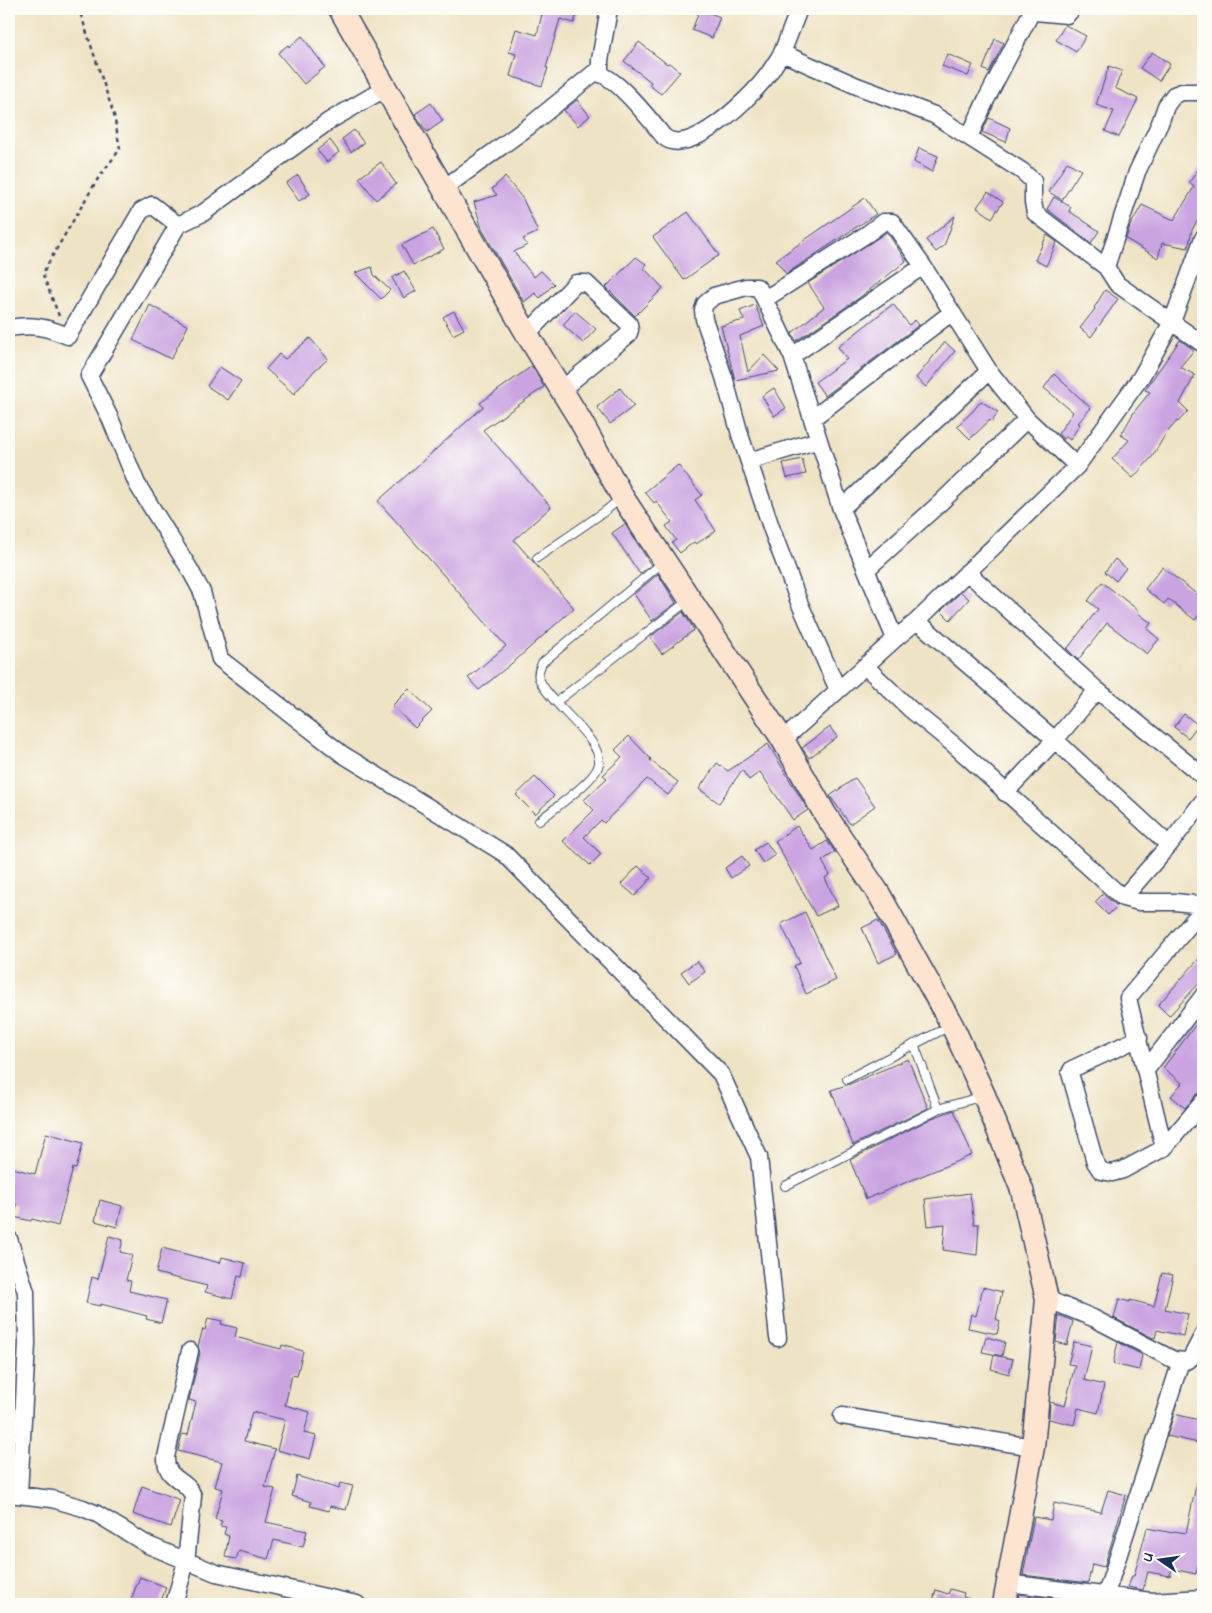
<svg xmlns="http://www.w3.org/2000/svg" width="1212" height="1613" font-family="'Architects Daughter',sans-serif">
<style>
.building{fill:#caa3e1}
.lines{fill:none;stroke-linecap:round;stroke-linejoin:round}
.lane-casing{stroke:#3b4a6d;stroke-width:10}
.street-casing{stroke:#3b4a6d;stroke-width:19}
.secondary-casing{stroke:#3b4a6d;stroke-width:25}
.path{stroke:#3b4a6d;stroke-width:2.5;stroke-dasharray:4 4;stroke-linecap:butt}
.lane{stroke:#fff;stroke-width:8}
.street{stroke:#fff;stroke-width:16}
.secondary{stroke:#fde4d1;stroke-width:22}
</style>
<rect width="100%" height="100%" fill="#fdfcf7"/>
<filter id="ink" filterUnits="userSpaceOnUse"><feTurbulence type="fractalNoise" baseFrequency=".02" numOctaves="2"/><feDisplacementMap in="SourceGraphic" scale="10" xChannelSelector="R" yChannelSelector="G"/><feConvolveMatrix kernelMatrix="1 2 1 2 8 2 1 2 1" color-interpolation-filters="sRGB"/></filter>
<filter id="wash" filterUnits="userSpaceOnUse"><feTurbulence type="fractalNoise" baseFrequency=".0096" numOctaves="4" result="noise"/><feDisplacementMap in="SourceGraphic" scale="20" xChannelSelector="R" yChannelSelector="G"/><feGaussianBlur stdDeviation="1.12" result="paint"/><feColorMatrix in="noise" values="0 0 0 0 0 0 0 0 0 0 0 0 0 0 0 0 0 1.4 0 .05"/><feComposite in="paint" operator="in"/></filter>
<g filter="url(#wash)">
<rect width="100%" height="100%" fill="#efe3c5"/>
<g id="blocks">
<path class="building" d="M 536,9 L 578,9 L 574,23 L 560,19 L 546,68 L 548,68 L 542,86 L 510,76 L 516,54 L 509,52 L 516,29 L 537,35 L 542,14 L 535,12 Z
M 700,9 L 720,17 L 712,38 L 692,30 Z
M 1065,25 L 1086,36 L 1076,52 L 1056,40 Z
M 302,36 L 325,67 L 304,84 L 278,53 L 288,45 L 289,47 Z
M 995,39 L 1004,43 L 989,72 L 983,69 Z
M 639,42 L 667,64 L 669,63 L 680,72 L 661,94 L 649,85 L 651,82 L 624,61 Z
M 1152,52 L 1170,64 L 1159,81 L 1140,68 Z
M 947,54 L 973,65 L 968,76 L 942,66 Z
M 1109,66 L 1122,71 L 1115,88 L 1138,99 L 1119,137 L 1105,131 L 1114,111 L 1096,105 Z
M 577,100 L 590,116 L 578,126 L 564,110 Z
M 431,103 L 443,121 L 427,132 L 415,114 Z
M 989,118 L 1010,128 L 1006,142 L 982,132 Z
M 354,130 L 364,143 L 351,152 L 342,139 Z
M 330,140 L 339,152 L 327,162 L 317,150 Z
M 919,148 L 938,156 L 932,172 L 914,162 Z
M 381,162 L 396,184 L 376,200 L 359,178 Z
M 1067,162 L 1081,170 L 1062,200 L 1049,192 Z
M 1203,162 L 1203,211 L 1192,230 L 1188,248 L 1162,243 L 1158,258 L 1126,239 L 1130,226 L 1142,205 L 1174,220 L 1194,187 L 1189,183 Z
M 298,175 L 310,194 L 299,201 L 286,183 Z
M 505,177 L 523,199 L 538,232 L 523,239 L 527,245 L 514,252 L 534,277 L 541,271 L 554,284 L 540,298 L 535,293 L 524,302 L 482,229 L 474,202 L 497,195 L 492,189 Z
M 988,192 L 1003,202 L 992,218 L 977,207 Z
M 1054,197 L 1071,207 L 1069,211 L 1099,231 L 1091,243 L 1047,209 Z
M 865,198 L 876,214 L 786,274 L 776,260 Z
M 688,212 L 719,255 L 684,280 L 653,237 Z
M 955,216 L 944,246 L 936,252 L 926,240 Z
M 433,229 L 444,249 L 413,265 L 402,245 Z
M 887,232 L 906,261 L 859,298 L 796,341 L 792,333 L 824,307 L 808,283 Z
M 1047,235 L 1057,242 L 1046,266 L 1035,260 Z
M 636,257 L 646,264 L 644,268 L 663,288 L 635,316 L 606,287 Z
M 372,267 L 374,275 L 390,290 L 381,299 L 355,273 Z
M 404,271 L 416,291 L 404,298 L 392,278 Z
M 1105,290 L 1118,299 L 1091,337 L 1080,328 L 1095,309 L 1094,308 Z
M 893,304 L 909,325 L 915,320 L 919,325 L 825,396 L 815,382 L 847,359 L 838,347 Z
M 150,305 L 188,326 L 171,359 L 133,340 Z
M 755,305 L 764,326 L 740,336 L 748,372 L 764,355 L 779,371 L 735,380 L 721,326 L 744,320 L 740,311 Z
M 454,311 L 464,329 L 453,335 L 443,317 Z
M 575,311 L 596,329 L 583,343 L 563,325 Z
M 310,338 L 328,359 L 315,370 L 294,394 L 266,369 L 279,354 L 285,359 Z
M 1180,340 L 1194,350 L 1180,367 L 1195,375 L 1180,403 L 1188,411 L 1178,422 L 1177,421 L 1165,435 L 1152,457 L 1133,478 L 1112,459 L 1129,440 L 1121,435 L 1134,412 L 1150,392 L 1145,390 L 1149,384 Z
M 945,342 L 955,351 L 926,387 L 916,378 Z
M 532,366 L 544,387 L 483,430 L 551,507 L 514,540 L 574,608 L 517,659 L 479,690 L 468,678 L 506,646 L 378,501 L 483,407 L 480,403 Z
M 220,367 L 241,381 L 228,400 L 207,386 Z
M 1054,374 L 1091,408 L 1078,423 L 1080,424 L 1070,440 L 1066,437 L 1064,439 L 1058,434 L 1073,412 L 1044,388 Z
M 620,388 L 634,406 L 610,424 L 597,407 Z
M 774,388 L 786,408 L 774,416 L 762,396 Z
M 981,401 L 998,412 L 992,422 L 990,420 L 970,439 L 957,426 L 973,411 Z
M 802,459 L 806,474 L 787,478 L 783,463 Z
M 678,465 L 702,495 L 695,500 L 716,531 L 696,544 L 694,542 L 680,553 L 672,543 L 676,540 L 666,526 L 672,522 L 656,501 L 654,503 L 645,492 Z
M 625,524 L 651,565 L 640,574 L 612,533 Z
M 1115,559 L 1126,568 L 1116,581 L 1105,572 Z
M 1162,567 L 1203,599 L 1203,610 L 1195,620 L 1168,599 L 1164,604 L 1145,589 Z
M 658,574 L 676,603 L 652,621 L 634,594 Z
M 1102,582 L 1139,611 L 1138,613 L 1151,623 L 1147,629 L 1159,639 L 1147,654 L 1107,623 L 1078,660 L 1067,649 L 1098,609 L 1088,601 Z
M 961,592 L 969,599 L 950,620 L 941,611 Z
M 683,612 L 694,630 L 662,654 L 650,637 Z
M 409,689 L 432,711 L 415,728 L 392,706 Z
M 1184,714 L 1198,725 L 1188,738 L 1174,727 Z
M 830,727 L 837,737 L 809,758 L 802,748 Z
M 629,736 L 651,759 L 650,760 L 678,782 L 668,795 L 647,779 L 604,823 L 601,820 L 584,837 L 601,854 L 590,865 L 563,841 L 594,810 L 584,800 L 607,778 L 603,775 L 622,757 L 615,750 Z
M 768,744 L 808,810 L 793,820 L 760,772 L 749,780 L 742,770 L 719,803 L 699,789 L 717,763 L 728,771 Z
M 535,777 L 554,796 L 535,814 L 516,795 Z
M 855,778 L 875,806 L 850,824 L 830,796 Z
M 797,826 L 813,850 L 827,841 L 835,852 L 822,861 L 830,875 L 825,878 L 838,906 L 816,916 L 775,841 Z
M 766,842 L 775,855 L 763,863 L 754,850 Z
M 742,856 L 749,866 L 731,878 L 725,868 Z
M 638,866 L 651,878 L 635,896 L 621,884 Z
M 1103,894 L 1117,906 L 1108,915 L 1095,902 Z
M 805,912 L 836,980 L 806,994 L 794,966 L 800,963 L 781,924 Z
M 878,920 L 897,954 L 878,963 L 862,928 Z
M 1203,954 L 1203,979 L 1169,1016 L 1158,1005 Z
M 697,961 L 705,972 L 689,983 L 681,972 Z
M 1203,1015 L 1203,1092 L 1196,1095 L 1185,1108 L 1171,1096 L 1182,1083 L 1163,1068 Z
M 908,1059 L 928,1108 L 853,1145 L 831,1090 L 850,1084 Z
M 954,1110 L 972,1155 L 866,1199 L 850,1160 L 932,1118 Z
M 46,1133 L 83,1143 L 76,1169 L 73,1168 L 58,1226 L 32,1219 L 31,1221 L 14,1217 L 17,1205 L 9,1202 L 9,1167 L 35,1174 Z
M 970,1193 L 974,1224 L 979,1224 L 977,1255 L 943,1250 L 945,1224 L 928,1226 L 925,1199 Z
M 100,1200 L 122,1206 L 117,1227 L 95,1221 Z
M 109,1236 L 123,1240 L 120,1252 L 132,1255 L 126,1280 L 131,1281 L 129,1291 L 167,1300 L 161,1323 L 146,1319 L 147,1316 L 101,1304 L 100,1306 L 86,1303 L 92,1277 L 98,1279 Z
M 162,1248 L 220,1263 L 222,1257 L 245,1263 L 242,1277 L 238,1276 L 232,1299 L 205,1292 L 207,1286 L 156,1273 Z
M 1162,1273 L 1173,1275 L 1165,1309 L 1188,1314 L 1183,1336 L 1157,1330 L 1155,1338 L 1151,1337 L 1114,1318 L 1119,1299 L 1130,1302 L 1130,1300 L 1154,1306 Z
M 983,1287 L 1002,1292 L 996,1319 L 1000,1321 L 997,1334 L 968,1328 L 971,1314 L 976,1316 Z
M 1059,1315 L 1073,1321 L 1067,1345 L 1056,1342 Z
M 208,1318 L 222,1321 L 221,1324 L 237,1328 L 235,1337 L 281,1349 L 282,1345 L 303,1351 L 297,1376 L 292,1375 L 285,1405 L 310,1412 L 304,1433 L 316,1436 L 310,1459 L 277,1450 L 285,1420 L 252,1412 L 244,1441 L 275,1449 L 265,1487 L 275,1489 L 266,1522 L 307,1531 L 303,1547 L 274,1540 L 268,1559 L 239,1551 L 236,1559 L 225,1557 L 229,1536 L 224,1534 L 226,1527 L 220,1526 L 222,1521 L 215,1519 L 223,1489 L 215,1487 L 222,1462 L 178,1451 L 182,1434 L 188,1435 L 196,1402 L 189,1400 L 200,1353 L 198,1346 L 203,1329 L 205,1330 Z
M 986,1337 L 1005,1342 L 1002,1356 L 982,1352 Z
M 1074,1342 L 1092,1346 L 1084,1380 L 1104,1385 L 1098,1413 L 1078,1408 L 1074,1425 L 1049,1419 L 1050,1402 L 1065,1406 L 1075,1365 L 1068,1364 Z
M 1118,1342 L 1142,1355 L 1139,1370 L 1113,1364 Z
M 994,1355 L 1013,1359 L 1009,1374 L 991,1369 Z
M 1174,1414 L 1203,1421 L 1203,1444 L 1167,1436 Z
M 297,1476 L 339,1489 L 340,1483 L 353,1486 L 346,1510 L 330,1506 L 329,1511 L 310,1506 L 311,1502 L 292,1496 Z
M 1198,1476 L 1203,1476 L 1203,1539 L 1196,1574 L 1172,1569 L 1170,1576 L 1148,1572 L 1143,1590 L 1128,1587 L 1132,1576 L 1134,1576 L 1147,1528 L 1173,1533 L 1174,1531 L 1186,1533 Z
M 142,1486 L 180,1500 L 171,1527 L 133,1514 Z
M 1108,1490 L 1126,1495 L 1104,1567 L 1092,1564 L 1088,1583 L 1023,1575 L 1034,1517 L 1051,1520 L 1054,1503 L 1101,1512 Z
M 140,1577 L 166,1587 L 160,1604 L 129,1604 Z
M 950,1589 L 964,1593 L 963,1597 L 973,1600 L 973,1604 L 932,1604 L 936,1590 L 948,1594 Z
M 1019,1594 L 1083,1603 L 1083,1604 L 1017,1604 Z"/>
</g>
</g>
<g filter="url(#ink)">
<use href="#blocks" fill-opacity="0" stroke="#3b4a6d" stroke-width="1"/>
<g class="lines">
<g class="lane-casing">
<path id="lane" d="M 537,558 L 604,512 L 621,498
M 556,702 L 689,600
M 539,821 C 553,809 593,782 598,767 C 608,742 547,703 539,678 C 537,673 540,668 542,663 L 662,563
M 914,1044 L 938,1109
M 847,1079 L 950,1026
M 785,1186 L 938,1109 L 983,1096"/>
</g>
<g class="street-casing">
<path id="street" d="M 782,53 L 799,9
M 600,73 L 600,60 L 609,9
M 386,88 L 329,121 L 203,213 L 178,225 L 89,376 L 110,418 L 137,484 L 189,568 L 202,592 L 220,659 L 342,754 L 505,854 L 721,1074 L 759,1157 L 778,1338
M 1203,92 L 1182,92 L 1174,95 L 1166,106 L 1160,123 L 1137,172 L 1106,267 L 1117,284 L 1203,344
M 969,137 L 987,98 L 1030,15 L 1035,12 L 1067,15 L 1072,9
M 444,188 L 528,127 L 594,73 C 613,72 652,122 664,137 C 689,158 747,100 762,82 C 770,73 776,62 782,53 L 857,86 L 934,115 L 1022,171 L 1033,181 L 1033,202 L 1035,213 L 1106,267
M 765,299 L 867,234 L 883,222 L 892,222 L 923,266 L 989,371 L 1027,419 L 1077,466
M 9,328 C 33,324 46,327 68,336 L 141,211 L 152,205 L 178,225
M 527,334 L 576,283 L 586,283 L 629,324 L 630,330 L 628,335 L 561,390
M 792,356 L 923,266
M 813,418 L 951,313
M 749,461 L 819,440
M 841,509 L 989,371
M 867,569 L 939,504 L 1027,419
M 967,572 L 1097,690 L 1203,776
M 917,621 L 1055,740 L 1169,845
M 865,666 L 910,709 L 953,744 L 1123,898 L 1139,902 L 1175,902 L 1203,905
M 838,690 L 799,602 L 772,530 L 741,438 L 724,377 L 704,319 L 703,310 L 705,304 L 714,296 L 746,287 L 757,287 L 761,292 L 792,356 L 841,509 L 895,639
M 783,740 L 895,639 L 917,621 L 1077,466 L 1141,377 L 1172,322 L 1203,238
M 1005,793 L 1055,740 L 1097,690
M 1123,898 L 1169,845 L 1203,801
M 1139,1038 L 1072,1069 L 1070,1073 L 1095,1162 L 1101,1171 L 1112,1173 L 1123,1170 L 1164,1148 L 1203,1102
M 1146,1070 L 1203,996
M 1164,1148 L 1128,998 L 1203,909
M 9,1239 L 26,1292 L 27,1344 L 19,1494
M 1047,1299 L 1093,1318 L 1174,1360 L 1186,1361 L 1191,1358 L 1203,1335
M 842,1416 L 1033,1447
M 9,1494 L 52,1499 L 83,1508 L 97,1514 L 148,1545 L 216,1573 L 357,1604
M 1008,1583 L 1151,1601 L 1203,1598
M 1106,1594 L 1181,1361
M 174,1604 L 186,1562 L 193,1496 C 187,1478 165,1481 166,1457 L 190,1351"/>
</g>
<g class="secondary-casing">
<path id="secondary" d="M 340,9 L 527,334 L 580,420 L 623,498 L 783,740 L 825,814 L 879,894 L 952,1025 L 984,1095 L 1022,1190 L 1047,1299 L 1033,1447 L 1004,1604"/>
</g>
<path class="path" d="M 59,316 L 43,275 L 46,267 L 97,180 L 120,149 L 114,115 L 79,9"/>
<use href="#lane" class="lane"/>
<use href="#street" class="street"/>
<use href="#secondary" class="secondary"/>
</g>
</g>
<rect width="1212" height="1613" fill="none" stroke="#fdfcf7" stroke-width="30"/>
<g transform="translate(1160 1560) rotate(283)" stroke="#fdfcf7" stroke-width="4" paint-order="stroke">
<path d="M0-4L9 19L0 12L-9 19Z" fill="#1b2f5e"/>
<text y="-8" font-size="14" font-weight="bold" text-anchor="middle" fill="#1b2f5e">U</text>
</g>
</svg>
